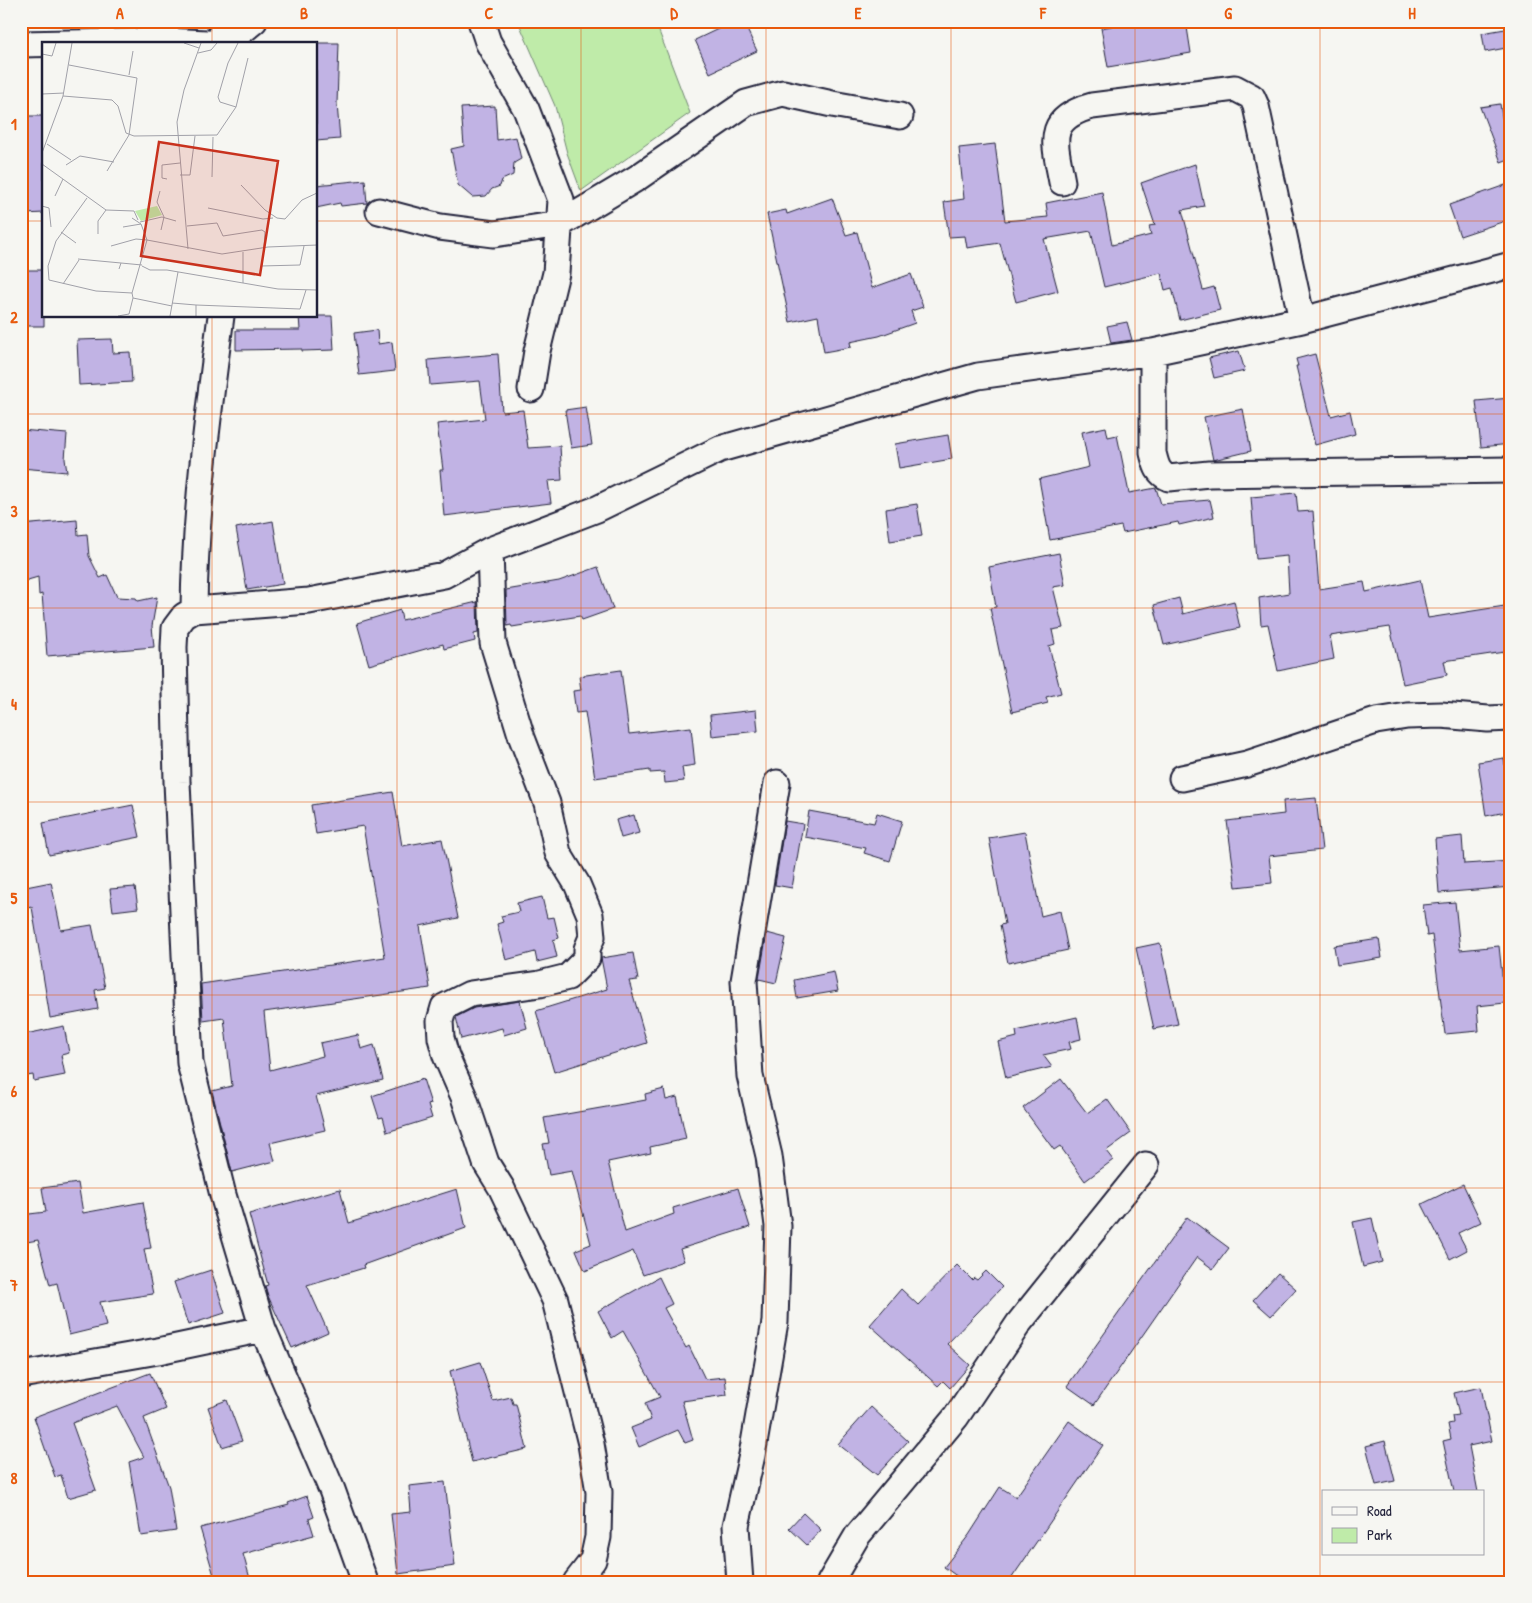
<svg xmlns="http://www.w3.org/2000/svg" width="1532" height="1603" font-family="'Patrick Hand',sans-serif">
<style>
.green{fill:#bfeba9;stroke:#708672}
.building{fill:#c1b3e4;stroke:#22223b}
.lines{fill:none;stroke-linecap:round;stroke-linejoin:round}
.street-casing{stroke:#22223b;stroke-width:29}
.street{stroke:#f6f6f2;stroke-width:25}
.grid{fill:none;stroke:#e8590c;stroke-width:1;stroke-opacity:0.55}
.inset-road{fill:none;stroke:#a1a1a9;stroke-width:1}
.view{fill:#c8321e;fill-opacity:0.15;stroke:#c8321e;stroke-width:2.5}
.inset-edge{fill:none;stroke:#22223b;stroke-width:2.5}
.neatline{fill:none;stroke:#e8590c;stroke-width:2}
.grid-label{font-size:16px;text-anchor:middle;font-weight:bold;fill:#e8590c}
</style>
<rect width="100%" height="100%" fill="#f6f6f2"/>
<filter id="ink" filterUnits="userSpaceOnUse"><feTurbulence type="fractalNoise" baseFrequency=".02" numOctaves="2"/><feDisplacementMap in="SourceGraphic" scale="10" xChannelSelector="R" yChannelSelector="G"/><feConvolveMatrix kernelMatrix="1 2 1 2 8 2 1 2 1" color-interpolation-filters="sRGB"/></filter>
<g filter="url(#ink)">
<path class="green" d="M 518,21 L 655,21 L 690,113 L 581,191 L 567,153 L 555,106 Z"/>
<path class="building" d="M 735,21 L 743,21 L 757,51 L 710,73 L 695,40 Z
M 1138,21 L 1186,21 L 1191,53 L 1108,67 L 1101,28 Z
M 1511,28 L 1511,47 L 1485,52 L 1482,33 Z
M 316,43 L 339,43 L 337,104 L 340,139 L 316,141 Z
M 1500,104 L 1509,159 L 1501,162 L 1480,107 Z
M 495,106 L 497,140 L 516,137 L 521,159 L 514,163 L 513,175 L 502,180 L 500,186 L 492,189 L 486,196 L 472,197 L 458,185 L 451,149 L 464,146 L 461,108 Z
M 23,116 L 44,116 L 44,213 L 25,214 L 22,149 Z
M 995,144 L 1005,221 L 1048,217 L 1046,203 L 1102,192 L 1112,245 L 1151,235 L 1149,226 L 1155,225 L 1141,183 L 1195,164 L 1204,206 L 1182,210 L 1203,290 L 1214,287 L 1220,310 L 1180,320 L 1172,288 L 1165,290 L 1161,273 L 1104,287 L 1091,231 L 1044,239 L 1058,291 L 1016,302 L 1000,243 L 967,248 L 965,236 L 949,237 L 944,202 L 964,199 L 959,148 Z
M 365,180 L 367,203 L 341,206 L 340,203 L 316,208 L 316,185 Z
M 1511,183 L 1511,219 L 1460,236 L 1449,205 Z
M 832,198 L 846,235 L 857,232 L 872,288 L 911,274 L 923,307 L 911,311 L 915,323 L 879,336 L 850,342 L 851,347 L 824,352 L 818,316 L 790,322 L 767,214 L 786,210 L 787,214 Z
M 24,270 L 44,270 L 44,326 L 24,326 Z
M 299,316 L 332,316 L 334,350 L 302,351 L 302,349 L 236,350 L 236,330 L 300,330 Z
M 1127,322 L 1132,340 L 1111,343 L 1107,326 Z
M 377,330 L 378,344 L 392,342 L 395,371 L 359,375 L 354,333 Z
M 112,339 L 113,353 L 130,352 L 132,382 L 79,385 L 77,340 Z
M 1239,351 L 1245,371 L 1214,378 L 1209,358 Z
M 498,354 L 502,412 L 523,410 L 528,448 L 560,446 L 562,480 L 548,481 L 551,503 L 444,516 L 440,470 L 443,470 L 437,424 L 485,419 L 480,381 L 430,385 L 428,360 Z
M 1315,354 L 1331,416 L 1350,411 L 1355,434 L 1315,445 L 1296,366 L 1298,366 L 1296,359 Z
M 1511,398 L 1511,444 L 1481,447 L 1476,401 Z
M 586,407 L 592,445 L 571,448 L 565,410 Z
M 1243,409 L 1251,451 L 1213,460 L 1204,417 Z
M 1106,427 L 1108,437 L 1117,435 L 1129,493 L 1156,488 L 1161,504 L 1210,500 L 1214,517 L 1179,525 L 1178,522 L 1123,533 L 1121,526 L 1050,540 L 1039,479 L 1089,467 L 1082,432 Z
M 21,430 L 67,434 L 65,459 L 67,472 L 21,468 Z
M 948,435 L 952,459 L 899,468 L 895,444 Z
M 1296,493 L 1298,512 L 1313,511 L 1319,589 L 1364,582 L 1366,592 L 1420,580 L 1428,618 L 1511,605 L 1511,651 L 1444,661 L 1447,675 L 1403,684 L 1390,627 L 1330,636 L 1334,659 L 1278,671 L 1268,624 L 1261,625 L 1259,598 L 1289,593 L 1287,556 L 1256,559 L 1251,497 Z
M 917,504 L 922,536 L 890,541 L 886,509 Z
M 77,520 L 78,535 L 87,534 L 89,556 L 100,578 L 107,575 L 117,597 L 136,598 L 138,601 L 157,597 L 152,626 L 154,647 L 47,656 L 42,594 L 39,595 L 38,577 L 21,582 L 21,525 Z
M 273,521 L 283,584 L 247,590 L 236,528 Z
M 1059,553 L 1065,585 L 1053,587 L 1063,628 L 1052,630 L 1055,644 L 1049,646 L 1061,693 L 1046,697 L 1048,703 L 1012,712 L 990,608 L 996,607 L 989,567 Z
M 598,567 L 613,609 L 582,620 L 580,616 L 512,627 L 511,625 L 507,626 L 506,590 L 559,581 Z
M 1179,598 L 1183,614 L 1234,601 L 1240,628 L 1164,645 L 1154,605 Z
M 477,602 L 478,633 L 474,634 L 475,641 L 444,649 L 443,644 L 369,665 L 357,623 L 400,610 L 402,620 Z
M 621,670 L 629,734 L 691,727 L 695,765 L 682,767 L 684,781 L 665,783 L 664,772 L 650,773 L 650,770 L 595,778 L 585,712 L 576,713 L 573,691 L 581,690 L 579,676 Z
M 756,710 L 758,731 L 712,736 L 710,715 Z
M 1504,758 L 1511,811 L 1486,816 L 1478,762 Z
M 393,792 L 402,846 L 442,839 L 458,918 L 420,926 L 430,988 L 264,1012 L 270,1070 L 323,1056 L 320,1043 L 358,1035 L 361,1049 L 374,1045 L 383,1080 L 316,1096 L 325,1130 L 270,1143 L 275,1161 L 232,1172 L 212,1091 L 232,1086 L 224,1018 L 203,1021 L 201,984 L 385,957 L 363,826 L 316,834 L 311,805 Z
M 1316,798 L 1322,850 L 1269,856 L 1272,883 L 1236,887 L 1227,821 L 1284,814 L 1283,801 Z
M 133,805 L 140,837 L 49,855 L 43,823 Z
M 809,811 L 874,823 L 877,813 L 902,821 L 890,861 L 864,853 L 866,848 L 805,837 Z
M 634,815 L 639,833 L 621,838 L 616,820 Z
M 785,821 L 803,824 L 792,888 L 775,885 Z
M 1025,832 L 1041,916 L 1060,911 L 1068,950 L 1008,963 L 1000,925 L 1005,924 L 989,838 Z
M 1462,836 L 1464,864 L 1511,861 L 1511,887 L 1439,893 L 1435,839 Z
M 51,882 L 61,930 L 92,925 L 105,988 L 95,990 L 98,1009 L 50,1018 L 32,907 L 21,909 L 21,888 Z
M 135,887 L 138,908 L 113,911 L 110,889 Z
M 542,897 L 547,918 L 554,917 L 559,938 L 553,940 L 557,957 L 537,962 L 535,952 L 506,960 L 497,924 L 503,922 L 501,916 L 519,912 L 517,903 Z
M 1455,902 L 1460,950 L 1499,946 L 1505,1003 L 1477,1006 L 1479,1031 L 1445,1034 L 1432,935 L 1427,936 L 1423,905 Z
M 767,933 L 786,938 L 776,983 L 759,979 Z
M 1379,939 L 1382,958 L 1337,965 L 1334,946 Z
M 1160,943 L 1178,1024 L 1154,1029 L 1136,948 Z
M 633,953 L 638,980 L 629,981 L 647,1043 L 554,1072 L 536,1011 L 607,989 L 601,958 Z
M 834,972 L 838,991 L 797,998 L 794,980 Z
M 520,1001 L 527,1028 L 504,1035 L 502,1028 L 461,1039 L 456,1017 L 474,1008 Z
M 1077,1017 L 1081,1039 L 1069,1042 L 1071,1049 L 1043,1055 L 1052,1067 L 1006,1078 L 998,1042 L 1017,1037 L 1016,1031 Z
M 64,1026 L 69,1053 L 61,1055 L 65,1075 L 34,1081 L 33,1075 L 21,1077 L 21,1035 Z
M 423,1079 L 431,1104 L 428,1105 L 432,1118 L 387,1132 L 383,1117 L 379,1118 L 372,1096 Z
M 1061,1079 L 1087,1113 L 1107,1099 L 1131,1133 L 1106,1151 L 1113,1160 L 1085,1181 L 1060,1146 L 1054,1150 L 1023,1108 Z
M 664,1089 L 666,1100 L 677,1097 L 686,1139 L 650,1147 L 651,1153 L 608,1162 L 625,1232 L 674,1214 L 673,1208 L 738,1188 L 750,1227 L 680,1249 L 684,1261 L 643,1275 L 633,1251 L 585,1271 L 576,1250 L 591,1244 L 572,1171 L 549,1175 L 543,1144 L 549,1143 L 544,1118 L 646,1100 L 645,1094 Z
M 78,1183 L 83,1213 L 143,1202 L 151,1248 L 144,1249 L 153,1294 L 100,1302 L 106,1326 L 69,1335 L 57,1283 L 50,1285 L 38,1240 L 21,1243 L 21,1215 L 46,1212 L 42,1188 Z
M 1463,1184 L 1481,1222 L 1458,1233 L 1467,1250 L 1450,1259 L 1422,1204 Z
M 340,1189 L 349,1223 L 457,1189 L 466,1228 L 363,1265 L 364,1268 L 307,1285 L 328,1332 L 292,1348 L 268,1296 L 265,1286 L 268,1285 L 249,1214 Z
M 1187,1217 L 1229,1248 L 1213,1269 L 1197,1257 L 1094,1405 L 1067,1386 Z
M 1372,1218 L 1382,1262 L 1363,1267 L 1353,1222 Z
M 957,1265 L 972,1280 L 974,1278 L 977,1280 L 986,1271 L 1002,1287 L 947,1344 L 970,1365 L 950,1388 L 943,1381 L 938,1386 L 870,1325 L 901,1289 L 918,1305 Z
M 211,1270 L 225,1313 L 188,1325 L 174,1282 Z
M 1278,1273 L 1296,1289 L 1271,1316 L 1253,1300 Z
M 659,1277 L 672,1304 L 664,1308 L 686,1348 L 689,1346 L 705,1379 L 725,1377 L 727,1395 L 682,1401 L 693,1440 L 685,1443 L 678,1430 L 639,1447 L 631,1428 L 651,1420 L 645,1403 L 660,1397 L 623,1331 L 612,1338 L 598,1311 Z
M 480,1362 L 493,1401 L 511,1397 L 513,1404 L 516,1404 L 527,1449 L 472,1462 L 450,1371 Z
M 150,1373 L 166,1409 L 144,1418 L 169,1487 L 176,1531 L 141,1536 L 129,1462 L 144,1457 L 117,1406 L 72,1423 L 96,1490 L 68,1498 L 61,1475 L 55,1477 L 34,1417 Z
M 1481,1387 L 1492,1441 L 1469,1446 L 1478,1492 L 1454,1492 L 1443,1441 L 1451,1439 L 1448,1424 L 1453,1423 L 1452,1416 L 1459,1415 L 1454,1393 Z
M 227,1400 L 242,1441 L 222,1447 L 208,1407 Z
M 871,1407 L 908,1441 L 877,1475 L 838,1444 Z
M 1069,1421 L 1103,1445 L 1009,1582 L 965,1582 L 944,1567 L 969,1535 L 1000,1487 L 1016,1497 Z
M 1385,1441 L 1395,1481 L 1376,1485 L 1366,1446 Z
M 445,1482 L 455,1566 L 398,1574 L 391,1514 L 411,1512 L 409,1486 Z
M 307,1496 L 314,1517 L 309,1519 L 314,1535 L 243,1554 L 251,1582 L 216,1582 L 200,1528 L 289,1505 L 288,1503 Z
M 803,1513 L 821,1530 L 807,1545 L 789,1528 Z"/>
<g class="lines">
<g class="street-casing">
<path id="street" d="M 221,21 L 226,44 L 254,21
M 481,21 L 488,42 L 526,109 L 561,200 L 556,273 L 537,351 L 531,389
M 21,44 L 167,41 L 226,44
M 1062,182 C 1055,143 1044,119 1092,106 L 1235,88 L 1252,97 L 1256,106 L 1302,320
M 379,211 L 440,227 L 494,234 L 560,224 L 637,178 L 746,103 L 783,93 L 832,104 L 900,116
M 1153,352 L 1153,453 C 1156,464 1157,473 1169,478 L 1209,474 L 1511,470
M 490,550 L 493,643 L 522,738 L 547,803 L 558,853 L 577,884 L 590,915 L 592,937 L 587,949 L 587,958 L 568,977 L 540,984 L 470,994 L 444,1007 L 440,1021 L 441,1038 L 446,1056 L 464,1097 L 486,1163 L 501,1187 L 555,1300 L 591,1444 L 599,1492 L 598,1537 L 593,1560 L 576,1582
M 194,610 C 195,512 208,414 221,316
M 1182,778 L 1247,764 L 1376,721 L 1407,716 L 1441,715 L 1488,719 L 1511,718
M 21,1375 L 158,1351 L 263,1329
M 365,1582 L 332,1490 L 263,1329 L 223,1195 L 190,1063 L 177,782 L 174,647 L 175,628 L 184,616 L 194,610 L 309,601 L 444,575 L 490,550 L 597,509 L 720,449 L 978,376 L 1153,352 L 1302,320 L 1511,265
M 740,1582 L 736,1526 L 752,1455 L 775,1322 L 778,1226 L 769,1156 L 750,1076 L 744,981 L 777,783
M 830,1582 L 857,1536 L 956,1417 L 1019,1323 L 1146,1165"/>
</g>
<use href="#street" class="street"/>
</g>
</g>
<path class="grid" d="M 212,21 L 212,44M 397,21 L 397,1582M 581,21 L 581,1582M 766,21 L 766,1582M 951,21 L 951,1582M 1135,21 L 1135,1582M 1320,21 L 1320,1582M 21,221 L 44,221M 316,221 L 1511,221M 212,316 L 212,1582M 21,414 L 1511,414M 21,608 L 1511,608M 21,802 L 1511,802M 21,995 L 1511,995M 21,1188 L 1511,1188M 21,1382 L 1511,1382"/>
<g transform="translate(42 42)">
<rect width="275" height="275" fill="#f6f6f2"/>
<path d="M 115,164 L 120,173 L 99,179 L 93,169 Z" fill="#bfeba9"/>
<path class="inset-road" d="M 30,1 L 21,54 L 70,58 L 76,64 L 84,91 L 92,94 L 175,93 L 194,65 L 206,16M 142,1 L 157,6M 156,11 L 169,8 L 175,1M 0,12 L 10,14 L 14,1M 27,23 L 95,36 L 87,93 L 65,129M 87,33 L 91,9M 0,52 L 22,51M 194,65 L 178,60 L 176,55 L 186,21 L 196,1M 5,102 L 29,118M 0,111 L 21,54M 0,122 L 64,168 L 56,179 L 56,192M 24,123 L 38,114 L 72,120M 138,133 L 148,133 L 153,94M 170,135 L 171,95M 125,137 L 120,136 L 120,123 L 138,121M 199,143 L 223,168 L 235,176 L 243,177 L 260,158 L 275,151M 118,149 L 115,160 L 122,175 L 119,188M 13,154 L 21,137M 45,156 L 14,199 L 6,224 L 7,238 L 54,249 L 90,251 L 105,198 L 180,212 L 226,205 L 275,203M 0,164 L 7,166 L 9,185M 166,166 L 221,177 L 231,176M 64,168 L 92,169 L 96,178M 98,180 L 120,175 L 134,179M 145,184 L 175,181 L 181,194 L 220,188 L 223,190 L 222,205M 81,185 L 99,182M 19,190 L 34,201M 69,204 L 94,197 L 105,198 L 99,182 L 90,176M 146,207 L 135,80 L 142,48 L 159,1M 201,210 L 201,241M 36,217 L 79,221M 100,224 L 108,228 L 125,228 L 236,247 L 275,248M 219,224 L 258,223 L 262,204M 77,227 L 79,221 L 100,223M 21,242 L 37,218M 90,251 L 91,256 L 130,264M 130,261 L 154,263M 76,274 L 87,272 L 91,256M 128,274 L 136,230M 154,274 L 154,263 L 258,267 L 264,248"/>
<path class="view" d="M 117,100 L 236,119 L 218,233 L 99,214 Z"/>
<rect width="275" height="275" class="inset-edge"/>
</g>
<rect width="1532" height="1603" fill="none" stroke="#f6f6f2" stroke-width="55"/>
<rect x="1322" y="1490" width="162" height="65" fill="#f6f6f2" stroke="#a1a1a9"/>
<rect x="1332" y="1507" width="25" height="8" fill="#f6f6f2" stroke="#a1a1a9"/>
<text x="1367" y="1516" font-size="15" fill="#22223b">Road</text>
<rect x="1332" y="1528" width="25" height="15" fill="#bfeba9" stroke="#a1a1a9"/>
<text x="1367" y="1540" font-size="15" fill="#22223b">Park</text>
<rect x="28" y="28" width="1476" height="1548" class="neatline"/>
<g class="grid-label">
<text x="120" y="19">A</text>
<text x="304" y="19">B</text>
<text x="489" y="19">C</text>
<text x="674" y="19">D</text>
<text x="858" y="19">E</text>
<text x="1043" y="19">F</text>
<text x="1228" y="19">G</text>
<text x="1412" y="19">H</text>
<text x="14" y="130">1</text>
<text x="14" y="323">2</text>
<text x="14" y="517">3</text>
<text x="14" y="710">4</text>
<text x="14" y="904">5</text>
<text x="14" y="1097">6</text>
<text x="14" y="1291">7</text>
<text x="14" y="1484">8</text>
</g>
</svg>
